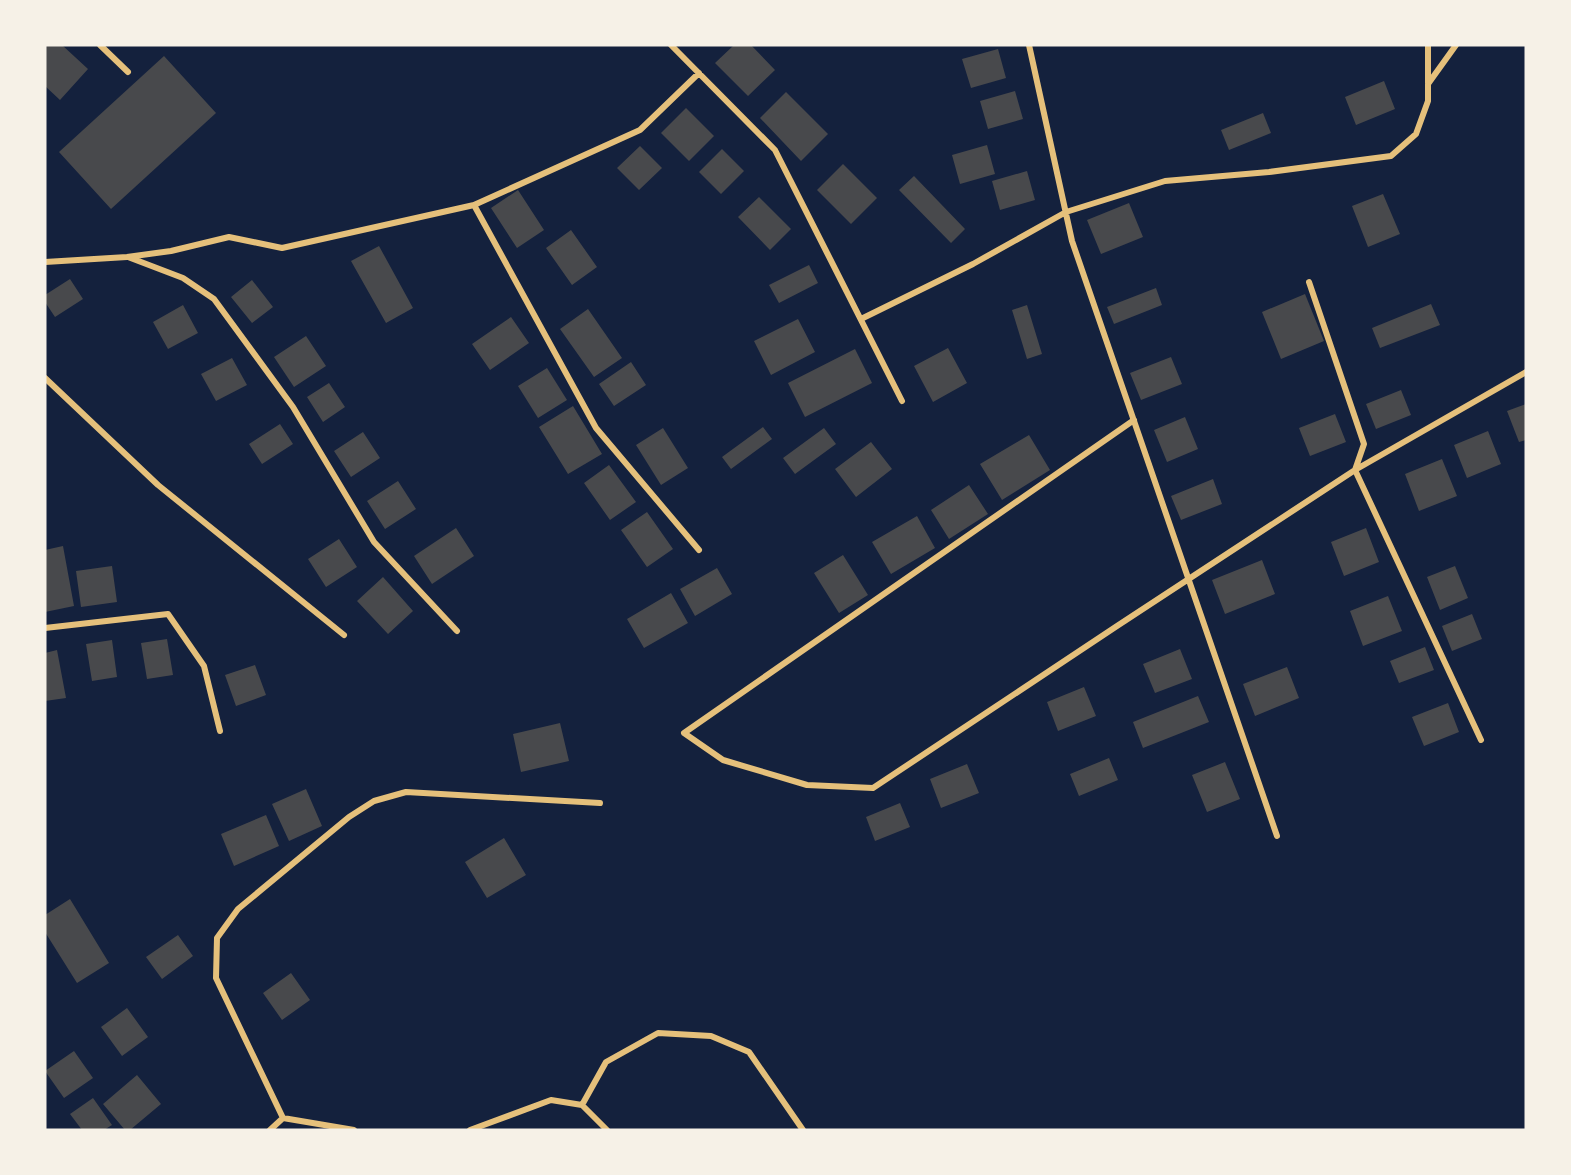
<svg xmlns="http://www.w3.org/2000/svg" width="1571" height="1175" font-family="'PT Sans Narrow',sans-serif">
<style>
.building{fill:#48494c}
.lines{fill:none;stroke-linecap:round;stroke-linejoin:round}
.minor{stroke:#e5c07b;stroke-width:6}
</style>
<rect width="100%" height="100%" fill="#14213d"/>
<path class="building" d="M 45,45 L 62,45 L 88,69 L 60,100 L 45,86 Z
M 734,45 L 751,45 L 775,70 L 748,96 L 715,63 Z
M 998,49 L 1006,78 L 971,88 L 962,59 Z
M 164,56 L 216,113 L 111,209 L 59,152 Z
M 1384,81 L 1395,109 L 1356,125 L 1345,97 Z
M 1015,91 L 1023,119 L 988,129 L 980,101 Z
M 786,92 L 828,134 L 801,161 L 760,118 Z
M 686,108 L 714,136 L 689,161 L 661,133 Z
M 1263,113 L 1271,133 L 1229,150 L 1221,130 Z
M 987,145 L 995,174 L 960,184 L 952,155 Z
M 640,146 L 662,168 L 639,190 L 617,168 Z
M 722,149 L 744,171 L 721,194 L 699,172 Z
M 843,164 L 877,198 L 851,224 L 817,190 Z
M 1027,171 L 1035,200 L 1000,210 L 992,181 Z
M 914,176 L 965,229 L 951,243 L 899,190 Z
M 518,190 L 544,230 L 517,248 L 491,208 Z
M 1383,194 L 1400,234 L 1368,247 L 1352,206 Z
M 759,197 L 791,229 L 770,250 L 738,217 Z
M 1129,203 L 1143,237 L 1101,254 L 1087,220 Z
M 571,230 L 597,267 L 572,285 L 546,248 Z
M 379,246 L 413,308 L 386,323 L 351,261 Z
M 809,265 L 818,283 L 779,303 L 769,285 Z
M 70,279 L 83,299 L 55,317 L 45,302 L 45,295 Z
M 252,280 L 273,307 L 252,323 L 231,297 Z
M 1156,288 L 1162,305 L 1114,324 L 1107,307 Z
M 1305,294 L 1324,341 L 1281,359 L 1262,312 Z
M 1431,304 L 1440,325 L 1380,348 L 1372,328 Z
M 183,305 L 198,333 L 168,349 L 153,322 Z
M 1027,305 L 1042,354 L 1027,359 L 1012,310 Z
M 588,309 L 622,358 L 594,377 L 560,329 Z
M 511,317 L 529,343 L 490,370 L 472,344 Z
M 798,319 L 815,352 L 771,375 L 754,341 Z
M 306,336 L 326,366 L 294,387 L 274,357 Z
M 948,348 L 967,383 L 933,402 L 914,366 Z
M 855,349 L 872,383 L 805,417 L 788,383 Z
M 1171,357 L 1182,384 L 1141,400 L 1130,373 Z
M 232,358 L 247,385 L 216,401 L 201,374 Z
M 631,362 L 646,385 L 614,406 L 599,384 Z
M 547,368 L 567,400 L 538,418 L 518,386 Z
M 329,383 L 345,407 L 323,422 L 307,397 Z
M 1401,390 L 1411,415 L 1376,429 L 1366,404 Z
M 1526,404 L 1526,440 L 1519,442 L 1507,411 Z
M 573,406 L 602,454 L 568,474 L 539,427 Z
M 1335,414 L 1346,442 L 1310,456 L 1299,428 Z
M 1185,417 L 1198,449 L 1167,462 L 1154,430 Z
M 280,424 L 293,444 L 262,464 L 249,444 Z
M 763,427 L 772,439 L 731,469 L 722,457 Z
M 663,428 L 688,468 L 661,485 L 636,445 Z
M 824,428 L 836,444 L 795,474 L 783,458 Z
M 1488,431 L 1501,464 L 1467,478 L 1454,445 Z
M 363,432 L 380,458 L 351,477 L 334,451 Z
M 1029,435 L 1050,470 L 1002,500 L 980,464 Z
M 871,442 L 892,469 L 856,497 L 835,469 Z
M 1442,459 L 1457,496 L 1419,511 L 1405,474 Z
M 609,465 L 636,502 L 610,520 L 584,483 Z
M 1213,479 L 1222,504 L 1181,520 L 1171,496 Z
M 398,481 L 416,509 L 385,529 L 367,501 Z
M 969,485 L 988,514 L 949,539 L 931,510 Z
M 647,512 L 673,549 L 647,567 L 621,530 Z
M 917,516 L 935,548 L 891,574 L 872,542 Z
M 456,528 L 474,556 L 432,584 L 414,556 Z
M 1366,528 L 1379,562 L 1344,576 L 1331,542 Z
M 339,539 L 357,567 L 326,587 L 308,559 Z
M 63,546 L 74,606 L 45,612 L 45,550 Z
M 843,555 L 868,595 L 839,613 L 814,573 Z
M 1262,560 L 1275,594 L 1225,614 L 1212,580 Z
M 112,566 L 117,602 L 81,607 L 76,571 Z
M 1455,566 L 1468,598 L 1440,610 L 1427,577 Z
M 717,568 L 732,594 L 695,616 L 680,589 Z
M 383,577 L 413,611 L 388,634 L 357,601 Z
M 671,593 L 688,623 L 644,648 L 627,619 Z
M 1388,596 L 1402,631 L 1363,646 L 1350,611 Z
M 1472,614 L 1482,639 L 1452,651 L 1442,626 Z
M 167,639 L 173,675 L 147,679 L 141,643 Z
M 112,640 L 117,677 L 92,681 L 86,644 Z
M 1425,647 L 1434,670 L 1399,683 L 1390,661 Z
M 1180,649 L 1192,679 L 1155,693 L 1143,664 Z
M 57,650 L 66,698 L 45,701 L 45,653 Z
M 255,665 L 266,695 L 236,706 L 225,675 Z
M 1287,667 L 1299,698 L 1255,716 L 1243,684 Z
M 1084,687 L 1096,716 L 1058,731 L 1047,702 Z
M 1198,696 L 1209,722 L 1143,748 L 1133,722 Z
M 1448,703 L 1459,732 L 1424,746 L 1412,717 Z
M 560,723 L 569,761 L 521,772 L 513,734 Z
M 1109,758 L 1118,780 L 1079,796 L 1070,774 Z
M 1225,762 L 1240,799 L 1207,812 L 1192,775 Z
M 967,764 L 979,793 L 941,808 L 930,779 Z
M 306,789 L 322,826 L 289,841 L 272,804 Z
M 900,803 L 910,827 L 875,841 L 866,817 Z
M 266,815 L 279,846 L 234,866 L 221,834 Z
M 504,838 L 526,875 L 487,898 L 465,862 Z
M 70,899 L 109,963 L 77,983 L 45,932 L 45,915 Z
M 178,935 L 193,956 L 162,979 L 146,957 Z
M 291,973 L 310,1000 L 282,1020 L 263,993 Z
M 127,1008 L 148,1037 L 122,1056 L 101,1027 Z
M 74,1051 L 93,1078 L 64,1098 L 45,1071 Z
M 137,1075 L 161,1104 L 130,1130 L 125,1130 L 103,1104 Z
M 93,1098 L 112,1125 L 104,1130 L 82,1130 L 70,1114 Z"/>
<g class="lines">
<path class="minor" d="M 100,45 L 128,72
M 671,45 L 775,150 L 902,401
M 1029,45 L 1072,241 L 1277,836
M 1428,45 L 1428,83
M 474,205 L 596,428 L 699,550
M 128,257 L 183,278 L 214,299 L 293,407 L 374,542 L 457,631
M 45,262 L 127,257 L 171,251 L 229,237 L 282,248 L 474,205 L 640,130 L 699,73
M 1309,282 L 1364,444 L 1355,470 L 1481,740
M 861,319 L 973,264 L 1066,212 L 1165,181 L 1269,172 L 1391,156 L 1416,134 L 1428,101 L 1428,84 L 1456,45
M 45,378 L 158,485 L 344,635
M 1134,420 L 684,733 L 723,760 L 807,785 L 873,788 L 1117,626 L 1355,470 L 1526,372
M 45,628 L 168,614 L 204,666 L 220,731
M 582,1105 L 606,1062 L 658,1033 L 711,1036 L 749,1052 L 803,1130
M 283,1118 L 216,978 L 217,938 L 238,909 L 349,817 L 374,801 L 406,792 L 600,803
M 270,1130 L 283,1118 L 354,1130
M 470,1130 L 551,1100 L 582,1105 L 607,1130"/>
</g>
<rect width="1571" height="1175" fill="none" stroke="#f6f1e7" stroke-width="93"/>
</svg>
